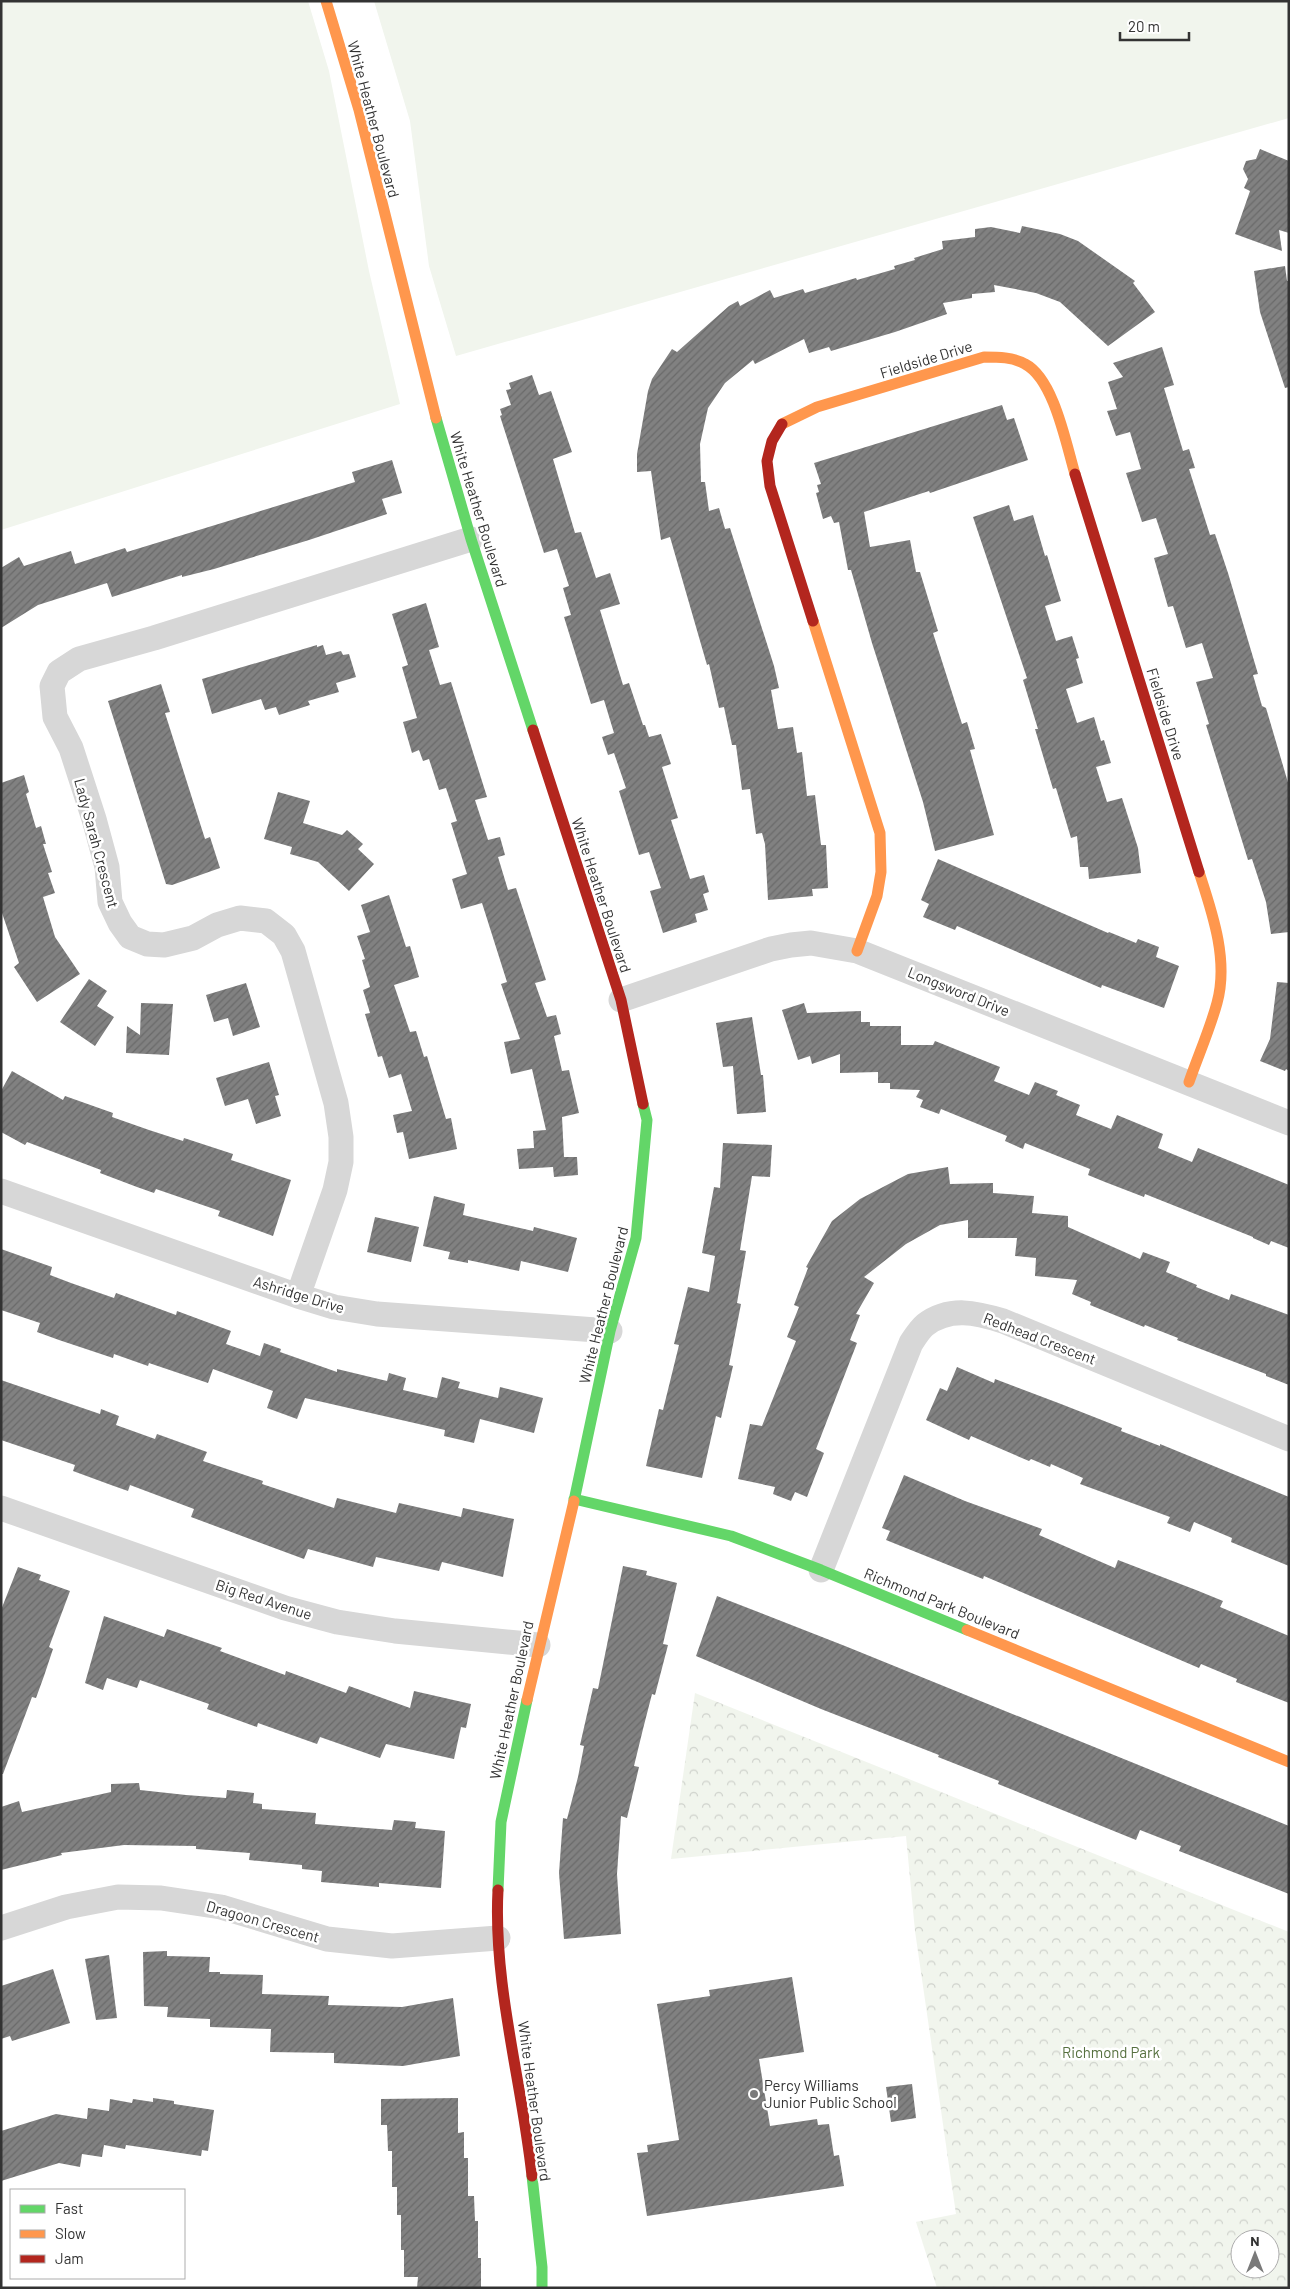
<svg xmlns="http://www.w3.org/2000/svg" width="1290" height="2289" font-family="Barlow,sans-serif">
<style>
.green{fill:#f1f5ed}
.park{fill:url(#park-crowns);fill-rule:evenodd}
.building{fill:url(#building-hatch)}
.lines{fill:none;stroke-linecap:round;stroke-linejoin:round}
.street{stroke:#d7d7d7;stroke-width:25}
.fast{stroke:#63d668;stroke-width:11}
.slow{stroke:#ff974d;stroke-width:11}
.jam{stroke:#b3261e;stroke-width:11}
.poi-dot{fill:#7a7a7a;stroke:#fff;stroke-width:2}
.labels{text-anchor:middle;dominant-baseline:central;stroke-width:5;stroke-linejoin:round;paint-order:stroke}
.street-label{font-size:15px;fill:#333;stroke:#fff}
.park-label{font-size:15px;fill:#56703f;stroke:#fff}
.poi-label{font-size:15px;fill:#333;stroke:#fff;text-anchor:start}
</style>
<defs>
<pattern id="park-crowns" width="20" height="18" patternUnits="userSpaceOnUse" patternTransform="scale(1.25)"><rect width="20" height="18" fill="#f1f5ed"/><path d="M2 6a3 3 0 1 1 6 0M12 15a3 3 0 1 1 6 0" fill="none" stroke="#cfd2cc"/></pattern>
<pattern id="building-hatch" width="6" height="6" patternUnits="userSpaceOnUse" patternTransform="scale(1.25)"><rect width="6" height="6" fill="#818181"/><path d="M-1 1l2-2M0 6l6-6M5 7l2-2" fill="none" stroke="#6a6a6a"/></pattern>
</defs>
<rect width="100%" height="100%" fill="#fff"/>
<path class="green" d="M 1,1 L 308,1 L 329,71 L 369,271 L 400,404 L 1,530 Z
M 374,1 L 1289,1 L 1289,118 L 456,356 L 429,266 L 410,121 Z"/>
<path class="park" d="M 695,1693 L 1289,1932 L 1289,2288 L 937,2288 L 916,2222 L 956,2214 L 915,1931 L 906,1836 L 671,1859 ZM 1240,2239 L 1270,2239 L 1270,2269 L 1240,2269 Z"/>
<path class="building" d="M 1260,149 L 1289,161 L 1289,233 L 1279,230 L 1282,251 L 1235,234 L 1250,191 L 1244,188 L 1248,179 L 1243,169 L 1246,161 L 1256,159 Z
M 1022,226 L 1060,234 L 1078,241 L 1135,281 L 1133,283 L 1155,312 L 1108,346 L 1060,302 L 1036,293 L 994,285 L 995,292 L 972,294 L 972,298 L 943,303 L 947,314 L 895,332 L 831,351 L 829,347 L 809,353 L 804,339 L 755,364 L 753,360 L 725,383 L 708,408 L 700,444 L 701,482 L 705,482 L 709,511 L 719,508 L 725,529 L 730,528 L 774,666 L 779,688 L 771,690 L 778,729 L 793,727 L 797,753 L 802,752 L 807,796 L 815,795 L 821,845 L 826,845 L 828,888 L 812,889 L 813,896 L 768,900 L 765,844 L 762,833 L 756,834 L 750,789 L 742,790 L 736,745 L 732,745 L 724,707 L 719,708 L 709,664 L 707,665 L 670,537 L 661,540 L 651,471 L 637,472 L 637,454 L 648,391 L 652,379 L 672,349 L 677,352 L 729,306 L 738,301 L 740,306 L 770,290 L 774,298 L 803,289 L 805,293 L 856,278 L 857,280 L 895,269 L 894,266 L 915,260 L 914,258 L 943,249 L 942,241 L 975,237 L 975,229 L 991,227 L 1020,233 Z
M 1285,266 L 1287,281 L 1289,281 L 1289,387 L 1285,388 L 1260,312 L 1254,271 Z
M 1162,347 L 1174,385 L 1164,388 L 1183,451 L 1189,449 L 1195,468 L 1189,469 L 1210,535 L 1215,534 L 1228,573 L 1258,674 L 1253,675 L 1262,706 L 1266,708 L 1289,786 L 1289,932 L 1271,934 L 1266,902 L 1252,859 L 1248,860 L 1206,725 L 1209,724 L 1196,682 L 1213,678 L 1202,643 L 1186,648 L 1173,606 L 1168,607 L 1154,558 L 1168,554 L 1156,518 L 1142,522 L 1126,473 L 1141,469 L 1130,432 L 1116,436 L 1107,411 L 1117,409 L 1108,382 L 1123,377 L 1113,363 Z
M 532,375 L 539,395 L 551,391 L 572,452 L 553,459 L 575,533 L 581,532 L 596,578 L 610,573 L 620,604 L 600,610 L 623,685 L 629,683 L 643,725 L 645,725 L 649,737 L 661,734 L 671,764 L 662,767 L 678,818 L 671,820 L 690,879 L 704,875 L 709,892 L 703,894 L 708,910 L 695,914 L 697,922 L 663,933 L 650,891 L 661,888 L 649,852 L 639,855 L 619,791 L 626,788 L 614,753 L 608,755 L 602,737 L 614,733 L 604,700 L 591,704 L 564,617 L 571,615 L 563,588 L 569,586 L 557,549 L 544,553 L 500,416 L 502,415 L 500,409 L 511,405 L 506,390 L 511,389 L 509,383 Z
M 1002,405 L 1007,420 L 1014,418 L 1028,460 L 930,493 L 929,491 L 864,512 L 870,547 L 910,540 L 916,572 L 920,572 L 938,631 L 933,633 L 962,724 L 967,722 L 975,749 L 970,750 L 994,835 L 935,851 L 923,802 L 872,643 L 851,570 L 848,570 L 839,522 L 834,523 L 831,516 L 823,519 L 816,493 L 819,492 L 817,485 L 821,484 L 814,463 Z
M 392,460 L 402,493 L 382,499 L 387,514 L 309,540 L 214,569 L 182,577 L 182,575 L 112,597 L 107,583 L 38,605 L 1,628 L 1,568 L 19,557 L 24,566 L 71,551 L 75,564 L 125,548 L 127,552 L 355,482 L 352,472 Z
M 1009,505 L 1014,521 L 1033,515 L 1045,556 L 1047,555 L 1061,601 L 1045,606 L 1056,641 L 1072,636 L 1079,658 L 1076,659 L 1083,683 L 1066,689 L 1077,723 L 1094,717 L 1101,741 L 1104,740 L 1111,763 L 1096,767 L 1107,802 L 1122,798 L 1138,848 L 1141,873 L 1089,879 L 1088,867 L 1080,867 L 1077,836 L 1071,838 L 1056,788 L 1053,789 L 1035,729 L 1038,729 L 1023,680 L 1027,678 L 973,517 Z
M 426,603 L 439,647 L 429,650 L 440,685 L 451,682 L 487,797 L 475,800 L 488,840 L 500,837 L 505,855 L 498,857 L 508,890 L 516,888 L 546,980 L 535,983 L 547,1017 L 556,1015 L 561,1034 L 554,1036 L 562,1071 L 569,1070 L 579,1113 L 562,1117 L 564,1157 L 577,1157 L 578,1175 L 554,1177 L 553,1167 L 519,1169 L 517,1149 L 534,1148 L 533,1131 L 546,1130 L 532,1069 L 511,1074 L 504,1042 L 520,1039 L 501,984 L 507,982 L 482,903 L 461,909 L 452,879 L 467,874 L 451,823 L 457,821 L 446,788 L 439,790 L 429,759 L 423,761 L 419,750 L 412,753 L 403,722 L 417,718 L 402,667 L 408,665 L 392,614 Z
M 317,645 L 317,647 L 323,645 L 326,655 L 341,651 L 343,655 L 349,654 L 356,677 L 336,683 L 339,692 L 308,701 L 310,705 L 279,715 L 276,707 L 265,710 L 261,699 L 212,714 L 202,679 Z
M 161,684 L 170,712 L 165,713 L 205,839 L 210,837 L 220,868 L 172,885 L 166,884 L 108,701 Z
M 24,775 L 29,792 L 26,794 L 36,828 L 41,826 L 46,844 L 43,844 L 52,872 L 48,873 L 55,893 L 43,897 L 55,937 L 80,974 L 37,1002 L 14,967 L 19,963 L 1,910 L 1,783 Z
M 278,792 L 310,801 L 303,823 L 342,835 L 347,830 L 363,844 L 358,849 L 374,864 L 349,891 L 318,862 L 290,854 L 292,847 L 264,839 Z
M 938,859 L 1108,933 L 1109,932 L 1136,943 L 1138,939 L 1159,947 L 1156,957 L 1179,966 L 1164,1008 L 1102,985 L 1101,988 L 957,926 L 955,930 L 923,917 L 929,904 L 921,900 Z
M 389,895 L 406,947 L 410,946 L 419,977 L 394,985 L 410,1032 L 416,1031 L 424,1057 L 427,1056 L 446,1119 L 451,1118 L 457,1149 L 409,1159 L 403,1132 L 397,1133 L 393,1115 L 412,1111 L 401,1074 L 389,1078 L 382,1056 L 378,1057 L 365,1014 L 370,1013 L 363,990 L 370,987 L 362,960 L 365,959 L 357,936 L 370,932 L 361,905 Z
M 89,979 L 107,991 L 97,1006 L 114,1017 L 95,1046 L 60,1022 Z
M 1277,982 L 1289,983 L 1289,1071 L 1286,1069 L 1285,1071 L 1260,1061 L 1270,1039 Z
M 246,983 L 260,1027 L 233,1036 L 228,1018 L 214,1022 L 206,995 Z
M 141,1003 L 173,1004 L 169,1055 L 126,1053 L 127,1026 L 140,1035 Z
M 804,1003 L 807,1013 L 861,1011 L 861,1022 L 870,1022 L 870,1026 L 901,1026 L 901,1045 L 933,1045 L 935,1041 L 1000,1067 L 994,1081 L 1029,1095 L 1035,1082 L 1058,1091 L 1056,1095 L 1080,1105 L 1076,1115 L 1111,1129 L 1117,1115 L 1163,1134 L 1158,1148 L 1192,1162 L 1198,1148 L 1289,1185 L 1289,1248 L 1271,1241 L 1269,1245 L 1253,1238 L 1253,1237 L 1145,1194 L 1144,1197 L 1105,1182 L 1088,1175 L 1090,1169 L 1025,1143 L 1023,1149 L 1005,1141 L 1007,1136 L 941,1109 L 939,1114 L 920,1107 L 923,1100 L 916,1097 L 920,1090 L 890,1089 L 890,1083 L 878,1083 L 878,1072 L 840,1073 L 840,1054 L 812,1064 L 810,1056 L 798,1060 L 782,1010 Z
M 752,1017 L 761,1075 L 763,1075 L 766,1112 L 737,1114 L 733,1066 L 723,1067 L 716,1023 Z
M 269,1062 L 279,1095 L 275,1096 L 281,1116 L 256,1124 L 248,1099 L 225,1106 L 216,1078 Z
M 12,1071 L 63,1100 L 65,1096 L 113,1113 L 112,1117 L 149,1130 L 183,1141 L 184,1138 L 233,1154 L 231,1160 L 291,1180 L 273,1236 L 218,1216 L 220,1211 L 156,1189 L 154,1193 L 137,1187 L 100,1173 L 101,1170 L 27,1142 L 25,1145 L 1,1132 L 1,1091 Z
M 723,1143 L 772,1145 L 770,1177 L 752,1176 L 740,1250 L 746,1251 L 737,1303 L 741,1304 L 729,1365 L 733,1366 L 721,1418 L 716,1416 L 702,1478 L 646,1466 L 659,1409 L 663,1410 L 679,1345 L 674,1344 L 688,1287 L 709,1292 L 715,1256 L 702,1253 L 714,1187 L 720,1188 Z
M 948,1167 L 950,1184 L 993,1183 L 993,1193 L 1034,1196 L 1032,1213 L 1068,1216 L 1068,1227 L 1140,1259 L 1143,1252 L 1170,1262 L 1166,1272 L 1197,1285 L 1196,1287 L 1229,1300 L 1231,1294 L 1289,1315 L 1289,1385 L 1266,1376 L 1266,1374 L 1177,1340 L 1178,1338 L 1145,1325 L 1144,1327 L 1090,1305 L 1091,1302 L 1072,1294 L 1077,1280 L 1035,1276 L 1036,1258 L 1015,1256 L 1017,1238 L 968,1238 L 968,1220 L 940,1225 L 906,1244 L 864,1277 L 874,1283 L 856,1314 L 860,1315 L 850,1340 L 857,1343 L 816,1449 L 824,1453 L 807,1497 L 795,1492 L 791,1501 L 773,1494 L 775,1487 L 738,1479 L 750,1424 L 762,1426 L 796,1341 L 787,1337 L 799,1307 L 794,1305 L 808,1268 L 806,1267 L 832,1221 L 860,1199 L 908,1174 Z
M 434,1196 L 465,1204 L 463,1215 L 533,1231 L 534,1227 L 577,1238 L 568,1272 L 521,1261 L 519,1271 L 468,1260 L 468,1263 L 448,1259 L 450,1252 L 423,1246 Z
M 375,1217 L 419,1227 L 411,1262 L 367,1252 Z
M 1,1249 L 52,1267 L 50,1275 L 71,1283 L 114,1298 L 116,1293 L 176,1315 L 177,1311 L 231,1331 L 226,1344 L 260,1356 L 264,1343 L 281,1349 L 280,1352 L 337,1372 L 337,1369 L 387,1381 L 389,1373 L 406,1378 L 403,1390 L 437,1398 L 442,1377 L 460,1382 L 458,1388 L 498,1398 L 500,1387 L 543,1398 L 534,1433 L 480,1419 L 474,1443 L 444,1436 L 445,1430 L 305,1398 L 297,1419 L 267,1408 L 273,1391 L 213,1369 L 208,1383 L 149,1363 L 148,1366 L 114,1354 L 113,1358 L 59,1340 L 37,1332 L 40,1323 L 1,1310 Z
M 957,1367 L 994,1383 L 995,1379 L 1061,1404 L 1122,1428 L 1121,1431 L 1160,1446 L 1160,1444 L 1289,1497 L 1289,1566 L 1231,1542 L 1232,1538 L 1194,1522 L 1190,1532 L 1167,1523 L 1170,1517 L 1080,1484 L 1083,1478 L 1051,1464 L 1050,1467 L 1031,1459 L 1029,1461 L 971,1436 L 969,1440 L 926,1420 L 940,1388 L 947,1391 Z
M 1,1380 L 100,1414 L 101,1409 L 119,1416 L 116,1425 L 155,1439 L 157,1434 L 207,1452 L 203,1461 L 263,1481 L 262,1484 L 334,1508 L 337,1498 L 396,1513 L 399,1503 L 461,1517 L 463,1508 L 514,1519 L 503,1577 L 442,1562 L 439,1571 L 376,1557 L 373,1567 L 308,1549 L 304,1559 L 191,1517 L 194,1509 L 130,1485 L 128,1491 L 111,1485 L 73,1471 L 75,1465 L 1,1440 Z
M 904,1475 L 965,1501 L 1042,1529 L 1039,1535 L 1115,1568 L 1118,1560 L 1196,1590 L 1223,1601 L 1220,1607 L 1289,1636 L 1289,1703 L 1236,1682 L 1237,1679 L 1201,1664 L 1199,1668 L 1178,1659 L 984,1576 L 983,1579 L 886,1540 L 890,1531 L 882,1528 Z
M 623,1566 L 647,1571 L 646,1575 L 677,1583 L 663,1644 L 668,1645 L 655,1695 L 652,1694 L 643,1729 L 634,1766 L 639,1767 L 627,1818 L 621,1816 L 617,1874 L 621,1934 L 564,1939 L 559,1873 L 563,1818 L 567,1819 L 578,1777 L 584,1746 L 580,1745 L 593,1688 L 598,1689 Z
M 18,1567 L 41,1575 L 39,1580 L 70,1591 L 49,1647 L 53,1649 L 44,1676 L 36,1698 L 32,1697 L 3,1774 L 1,1774 L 1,1610 Z
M 717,1596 L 845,1646 L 1289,1826 L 1289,1894 L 1179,1851 L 1181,1846 L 1140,1830 L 1136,1840 L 998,1784 L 999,1781 L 938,1757 L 939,1755 L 821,1709 L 696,1656 Z
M 104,1616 L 164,1637 L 167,1629 L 222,1648 L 220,1651 L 285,1675 L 286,1671 L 346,1693 L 349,1686 L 410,1708 L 414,1691 L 471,1704 L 466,1728 L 461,1727 L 454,1759 L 386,1744 L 380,1758 L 320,1737 L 317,1744 L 258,1723 L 257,1727 L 207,1709 L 209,1704 L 140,1680 L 137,1688 L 107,1678 L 103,1690 L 85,1683 Z
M 139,1783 L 140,1790 L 186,1795 L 226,1798 L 227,1790 L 254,1793 L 253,1803 L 262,1804 L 262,1809 L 316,1813 L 315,1824 L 392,1830 L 394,1820 L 416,1822 L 415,1828 L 445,1831 L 441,1888 L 379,1883 L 379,1887 L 321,1882 L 322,1871 L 302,1869 L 302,1865 L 249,1860 L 250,1853 L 196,1849 L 196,1846 L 124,1845 L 61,1853 L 62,1855 L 1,1870 L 1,1807 L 19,1801 L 22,1812 L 111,1792 L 111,1784 Z
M 167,1951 L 167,1956 L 210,1957 L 209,1972 L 220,1972 L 220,1974 L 263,1975 L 262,1994 L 329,1996 L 328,2005 L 402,2007 L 453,1998 L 460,2056 L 403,2066 L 334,2063 L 334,2053 L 270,2052 L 271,2029 L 210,2027 L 210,2019 L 167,2017 L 168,2007 L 144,2006 L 143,1952 Z
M 109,1955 L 117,2018 L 96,2020 L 85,1959 Z
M 53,1969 L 70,2023 L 12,2041 L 10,2036 L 1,2039 L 1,1986 Z
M 792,1977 L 804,2052 L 759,2059 L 770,2126 L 817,2119 L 818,2125 L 829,2124 L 834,2156 L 839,2155 L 844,2186 L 647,2216 L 637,2153 L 648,2152 L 647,2145 L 679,2140 L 657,2004 L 710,1996 L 709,1990 Z
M 912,2084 L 916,2118 L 891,2122 L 886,2087 Z
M 153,2098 L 174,2101 L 174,2104 L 214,2110 L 208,2151 L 202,2150 L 201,2156 L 126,2145 L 125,2149 L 104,2145 L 102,2157 L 82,2154 L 80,2167 L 59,2163 L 1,2181 L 1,2131 L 56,2114 L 87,2119 L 88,2108 L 109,2111 L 110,2099 L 132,2103 L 133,2099 L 153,2102 Z
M 458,2098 L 458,2133 L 464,2132 L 464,2158 L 468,2158 L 468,2196 L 474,2196 L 475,2221 L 478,2221 L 478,2258 L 481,2258 L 481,2288 L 417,2288 L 418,2277 L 404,2277 L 404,2250 L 401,2250 L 401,2215 L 397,2215 L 397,2187 L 392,2187 L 392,2151 L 388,2151 L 387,2125 L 381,2125 L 381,2099 Z"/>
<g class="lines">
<path class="street" d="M 621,1000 L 771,949 L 791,945 L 811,943 L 857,951 L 1289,1123
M 1,1191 L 298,1296 L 334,1307 L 377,1314 L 610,1331
M 298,1296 L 335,1190 L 341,1162 L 341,1137 L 336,1103 L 293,951 L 284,935 L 266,921 L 240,918 L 217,925 L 193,938 L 164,945 L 147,944 L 130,937 L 120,923 L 110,902 L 107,867 L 94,819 L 71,748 L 55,717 L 52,686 L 59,672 L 79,659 L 154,638 L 471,539
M 1,1508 L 285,1608 L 337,1622 L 395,1631 L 538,1645
M 821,1570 L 911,1343 C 915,1337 920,1329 925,1325 C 950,1306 977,1313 1003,1321 L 1289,1439
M 1,1928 L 66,1907 L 118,1897 L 161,1898 L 221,1907 L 327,1939 L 392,1946 L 498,1938"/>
<path class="fast" d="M 436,418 L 471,539 L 533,730
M 574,1499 L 731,1536 L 821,1570 L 967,1630
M 574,1501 L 610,1331 L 636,1238 L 647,1120 L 643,1104
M 498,1890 L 501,1822 L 527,1700
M 532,2176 L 542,2267 L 542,2288"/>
<path class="slow" d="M 326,1 L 359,110 L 436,418
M 782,424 L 817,407 L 984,357 C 998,357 1013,357 1025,364 C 1054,379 1066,444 1075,474
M 813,621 L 880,833 L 881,872 L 877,896 L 857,951
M 1189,1082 C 1198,1056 1210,1029 1217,1003 C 1229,960 1212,912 1199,872
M 967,1630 L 1289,1762
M 527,1700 L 574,1501"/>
<path class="jam" d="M 782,424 L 772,441 L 767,461 L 770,486 L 813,621
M 1075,474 L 1199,872
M 533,730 L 621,1000 L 643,1104
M 498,1890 C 493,1985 522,2082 532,2176"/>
</g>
<circle class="poi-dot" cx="754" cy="2094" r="5"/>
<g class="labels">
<g class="street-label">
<text transform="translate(374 119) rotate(75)">White Heather Boulevard</text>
<text transform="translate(926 359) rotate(-17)">Fieldside Drive</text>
<text transform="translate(479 509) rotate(73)">White Heather Boulevard</text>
<text transform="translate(1166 714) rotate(73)">Fieldside Drive</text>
<text transform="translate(97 843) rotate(75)">Lady Sarah Crescent</text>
<text transform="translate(602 895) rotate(72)">White Heather Boulevard</text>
<text transform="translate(959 991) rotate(22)">Longsword Drive</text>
<text transform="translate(299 1294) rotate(17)">Ashridge Drive</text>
<text transform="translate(603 1305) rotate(-76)">White Heather Boulevard</text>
<text transform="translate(1040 1338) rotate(21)">Redhead Crescent</text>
<text transform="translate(264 1599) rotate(18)">Big Red Avenue</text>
<text transform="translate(942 1603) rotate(22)">Richmond Park Boulevard</text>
<text transform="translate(511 1700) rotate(-78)">White Heather Boulevard</text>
<text transform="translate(263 1921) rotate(16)">Dragoon Crescent</text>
<text transform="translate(535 2101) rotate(82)">White Heather Boulevard</text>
</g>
<g class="park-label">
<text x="1111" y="2052">Richmond Park</text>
</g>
<g class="poi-label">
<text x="764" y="2085">Percy Williams<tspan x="764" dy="17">Junior Public School</tspan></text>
</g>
</g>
<rect width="1290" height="2289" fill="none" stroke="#333333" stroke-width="5"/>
<rect x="10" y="2189" width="175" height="90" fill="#ffffff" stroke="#adadad"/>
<rect x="20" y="2205" width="25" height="8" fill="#63d668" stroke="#adadad"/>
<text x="55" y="2214" font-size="15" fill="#333333">Fast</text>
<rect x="20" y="2230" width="25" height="8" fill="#ff974d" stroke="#adadad"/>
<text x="55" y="2239" font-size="15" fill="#333333">Slow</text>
<rect x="20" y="2255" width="25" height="8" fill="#b3261e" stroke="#adadad"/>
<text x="55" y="2264" font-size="15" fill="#333333">Jam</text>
<g transform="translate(1255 2254)"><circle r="24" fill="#ffffff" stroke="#adadad"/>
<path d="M0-4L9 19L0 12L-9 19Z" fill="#7a7a7a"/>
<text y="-8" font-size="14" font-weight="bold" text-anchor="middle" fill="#333333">N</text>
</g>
<path d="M1120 32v8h69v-8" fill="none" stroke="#333333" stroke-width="2.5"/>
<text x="1128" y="32" font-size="15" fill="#333333" stroke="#ffffff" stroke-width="4" paint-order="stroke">20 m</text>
</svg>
